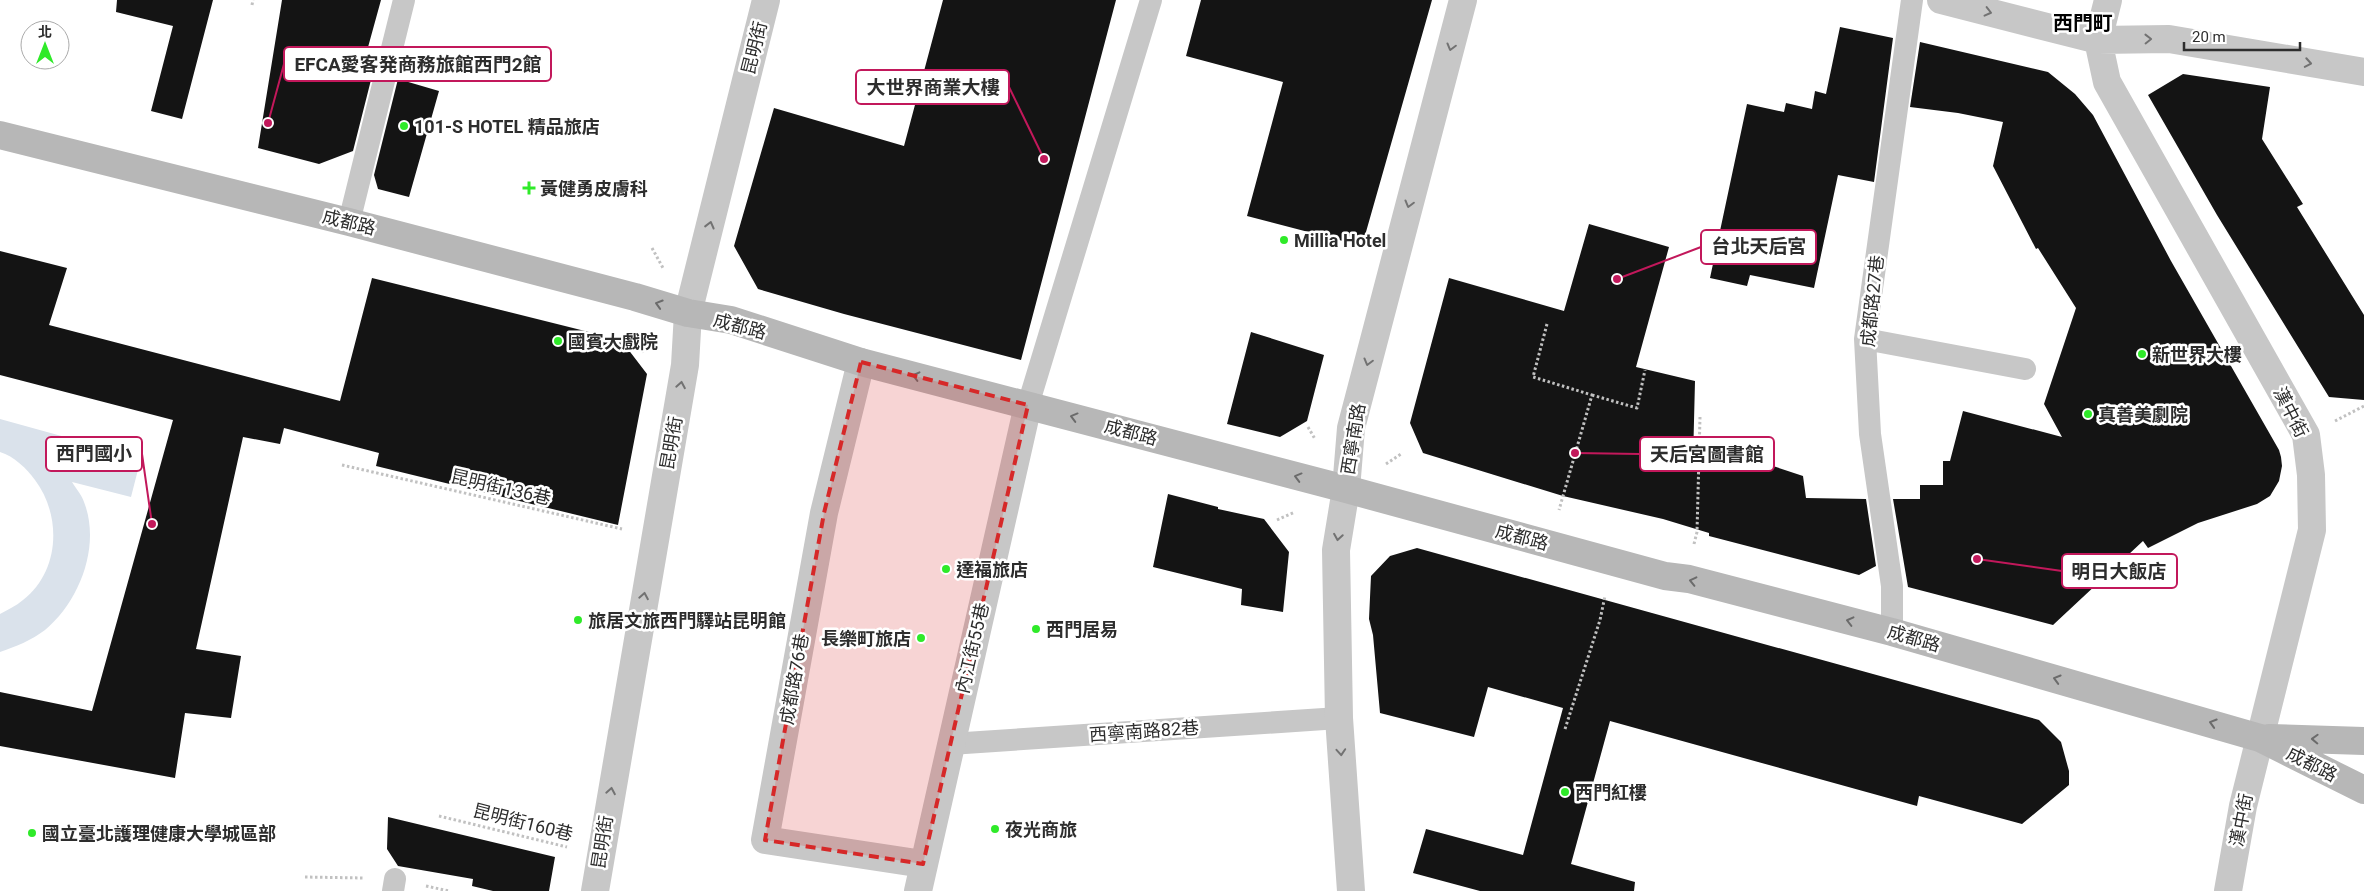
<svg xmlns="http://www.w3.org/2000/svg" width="2364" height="891" font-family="Roboto,'Noto Sans TC',sans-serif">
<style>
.green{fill:#dae2eb}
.building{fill:#141414}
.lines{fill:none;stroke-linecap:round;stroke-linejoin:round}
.path{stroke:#c1c1c1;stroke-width:3;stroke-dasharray:2.5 2.5;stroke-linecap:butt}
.lane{stroke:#c7c7c7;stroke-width:22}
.street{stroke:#c7c7c7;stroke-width:28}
.secondary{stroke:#b7b7b7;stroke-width:28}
.oneway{stroke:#727272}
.oneway2{stroke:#6b6b6b}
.marked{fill:#d62828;fill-opacity:0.2;stroke:#d62828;stroke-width:4;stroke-dasharray:10 6;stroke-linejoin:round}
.poi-dot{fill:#2fea29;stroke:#fff;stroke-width:2}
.labels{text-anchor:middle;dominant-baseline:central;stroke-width:5;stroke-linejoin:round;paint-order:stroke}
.street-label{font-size:18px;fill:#2d2d2d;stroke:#fff}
.poi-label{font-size:18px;font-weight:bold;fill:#2d2d2d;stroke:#fff;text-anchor:start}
.quarter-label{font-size:20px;font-weight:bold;fill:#000;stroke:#fff}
.leader{fill:none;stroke:#c2185b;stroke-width:2}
.callout-dot{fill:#c2185b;stroke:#fff;stroke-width:2}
.callout{fill:#fff;stroke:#c2185b;stroke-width:2}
.callout-label{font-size:19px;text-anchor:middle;font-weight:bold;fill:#2d2d2d}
</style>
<rect width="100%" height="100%" fill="#fff"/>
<path class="green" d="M 0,419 L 141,458 L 131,497 L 72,482 C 76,489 82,495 84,502 C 101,545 80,601 45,630 C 32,640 15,647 0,652 L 0,614 C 7,610 16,606 23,600 C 60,571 62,516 35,480 C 27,469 14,456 0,452 Z"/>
<path class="building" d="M 117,0 L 213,0 L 182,119 L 151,111 L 173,26 L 116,12 Z
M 282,0 L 381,0 L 362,69 L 373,72 L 353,151 L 319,164 L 258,148 Z
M 943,0 L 1116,0 L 1021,360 L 844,314 L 758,289 L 734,246 L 774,108 L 904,146 Z
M 1201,0 L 1432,0 L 1362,246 L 1247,216 L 1283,82 L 1186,56 Z
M 1840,27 L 1893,38 L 1874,182 L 1838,175 L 1814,288 L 1750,275 L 1747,286 L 1710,278 L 1747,104 L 1784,112 L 1786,103 L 1812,109 L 1815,91 L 1826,94 Z
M 1920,42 L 2048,72 L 2075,94 L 2093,115 L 2171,261 L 2279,450 L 2281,457 L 2282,466 L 2279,481 L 2270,496 L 2257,504 L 2198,523 L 2148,548 L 2143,541 L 2053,625 L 1908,587 L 1893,499 L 1920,499 L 1920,485 L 1943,485 L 1943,461 L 1950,461 L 1963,411 L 2062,437 L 2044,404 L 2076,308 L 2038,248 L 2036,249 L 1993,166 L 2003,122 L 1958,113 L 1910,107 Z
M 2183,74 L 2270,87 L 2262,139 L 2303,204 L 2297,207 L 2364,315 L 2364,400 L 2329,397 L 2217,215 L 2148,95 Z
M 398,79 L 439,91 L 409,197 L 378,189 L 374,175 Z
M 1589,224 L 1669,247 L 1636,367 L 1695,381 L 1693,461 L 1773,466 L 1803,476 L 1806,498 L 1866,499 L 1876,566 L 1859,575 L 1709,536 L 1709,533 L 1663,519 L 1563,496 L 1423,453 L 1410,423 L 1449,278 L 1564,311 Z
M 0,251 L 67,268 L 49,325 L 340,401 L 372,278 L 621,340 L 647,374 L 618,525 L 376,466 L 379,453 L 284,428 L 280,444 L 243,437 L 196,649 L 241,656 L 231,718 L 185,713 L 175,778 L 0,746 L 0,692 L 92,711 L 173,420 L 0,375 Z
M 1251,332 L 1324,355 L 1307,421 L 1280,437 L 1227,424 Z
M 1168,494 L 1218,507 L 1218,509 L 1264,519 L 1289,552 L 1283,612 L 1241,605 L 1242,589 L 1153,567 Z
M 1417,548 L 2039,720 L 2061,742 L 2069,771 L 2069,785 L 2022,824 L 1919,796 L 1917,806 L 1610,721 L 1571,864 L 1635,882 L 1634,891 L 1480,891 L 1413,873 L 1426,829 L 1523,855 L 1563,708 L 1488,687 L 1474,737 L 1380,713 L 1373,635 L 1369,619 L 1371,576 L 1390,556 Z
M 388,817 L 555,857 L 549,891 L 493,891 L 472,886 L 473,879 L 398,866 L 387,849 Z"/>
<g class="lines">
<path class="path" d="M 252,5 L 253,0
M 652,248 L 663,268
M 1547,324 L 1533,377 L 1592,395 L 1559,510
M 642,352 L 652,344
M 1592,395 L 1637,408 L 1645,370
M 2335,421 L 2364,406
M 1308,427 L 1315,439
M 1386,464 L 1401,454
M 342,465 L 622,529
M 1277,520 L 1295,512
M 1694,544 L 1697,532 L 1700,417
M 1565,729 L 1600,620 L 1605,596
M 439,816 L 567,847
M 305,877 L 363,878
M 426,886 L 449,891"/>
<path class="lane" d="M 349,222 L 404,0
M 1865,339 L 2025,369
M 1028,405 L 1151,0
M 1892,632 L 1892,586 L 1870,434 L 1865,339 L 1912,0
M 950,744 L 1339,718
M 393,891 L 395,879"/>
<path class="street" d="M 1941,0 L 2098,40 L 2169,39 L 2364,72
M 2108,0 L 2098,40 L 2107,82 L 2306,435 L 2311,475 L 2312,530 L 2243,806 L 2228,891
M 861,362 L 824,513 L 765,840 L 923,864
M 595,891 L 685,365 L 688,313 L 766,0
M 918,891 L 1028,405
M 1351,891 L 1339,718 L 1336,550 L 1346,489 L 1351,428 L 1463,0"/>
<path class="secondary" d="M 0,135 L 349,222 L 635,297 L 688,313 L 731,320 L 861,362 L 1346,489 L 1665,576 L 1689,579 L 1892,632 L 2260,738 L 2364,790
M 2269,738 L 2364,741"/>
</g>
<defs><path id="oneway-chevron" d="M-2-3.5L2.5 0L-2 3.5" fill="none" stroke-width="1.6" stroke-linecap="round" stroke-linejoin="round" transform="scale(1.25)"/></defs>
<g class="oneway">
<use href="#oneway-chevron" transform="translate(1988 12) rotate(14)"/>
<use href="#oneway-chevron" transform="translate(2148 39) rotate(-1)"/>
<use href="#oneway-chevron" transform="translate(1451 47) rotate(105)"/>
<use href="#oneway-chevron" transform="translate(2308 63) rotate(10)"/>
<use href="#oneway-chevron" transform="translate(1409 204) rotate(105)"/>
<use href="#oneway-chevron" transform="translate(710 225) rotate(-76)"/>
<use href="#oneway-chevron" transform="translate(1368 362) rotate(105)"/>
<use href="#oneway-chevron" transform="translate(681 385) rotate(-80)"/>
<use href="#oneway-chevron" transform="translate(1338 537) rotate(99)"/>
<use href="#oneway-chevron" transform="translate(644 596) rotate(-80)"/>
<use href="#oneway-chevron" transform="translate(1341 752) rotate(86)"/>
<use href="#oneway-chevron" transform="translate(611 791) rotate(-80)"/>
</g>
<g class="oneway2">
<use href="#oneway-chevron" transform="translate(659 304) rotate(-163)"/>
<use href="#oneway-chevron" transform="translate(916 376) rotate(-166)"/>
<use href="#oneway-chevron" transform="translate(1074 417) rotate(-165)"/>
<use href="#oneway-chevron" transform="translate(1298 477) rotate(-165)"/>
<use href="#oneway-chevron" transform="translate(1693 581) rotate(-167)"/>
<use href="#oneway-chevron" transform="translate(1850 621) rotate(-166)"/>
<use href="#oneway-chevron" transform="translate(2057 679) rotate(-164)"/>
<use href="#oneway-chevron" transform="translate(2213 723) rotate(-163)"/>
<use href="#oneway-chevron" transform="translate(2315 739) rotate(-178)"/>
</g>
<path class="marked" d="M 861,362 L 1028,405 L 923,864 L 765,840 L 824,513 Z"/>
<g class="poi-dot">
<circle cx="404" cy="126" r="5"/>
<path d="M526.5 180.5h5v5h5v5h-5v5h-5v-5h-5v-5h5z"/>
<circle cx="1284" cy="240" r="5"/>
<circle cx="558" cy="341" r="5"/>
<circle cx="2142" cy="354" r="5"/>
<circle cx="2088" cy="414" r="5"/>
<circle cx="946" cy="569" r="5"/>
<circle cx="578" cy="620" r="5"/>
<circle cx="1036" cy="629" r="5"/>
<circle cx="921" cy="638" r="5"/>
<circle cx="1565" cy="792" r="5"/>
<circle cx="995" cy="829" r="5"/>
<circle cx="32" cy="833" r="5"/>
</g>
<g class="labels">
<g class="street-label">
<text transform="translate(754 48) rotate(-76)">昆明街</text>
<text transform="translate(349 222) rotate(14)">成都路</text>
<text transform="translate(1872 301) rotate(-84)">成都路27巷</text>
<text transform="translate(740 326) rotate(15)">成都路</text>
<text transform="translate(2291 412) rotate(63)">漢中街</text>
<text transform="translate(1131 432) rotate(15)">成都路</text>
<text transform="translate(1353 439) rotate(-81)">西寧南路</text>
<text transform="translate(671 443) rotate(-80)">昆明街</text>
<text transform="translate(501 487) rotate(13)">昆明街136巷</text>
<text transform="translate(1522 537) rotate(15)">成都路</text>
<text transform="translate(1914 638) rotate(16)">成都路</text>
<text transform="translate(972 648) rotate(-77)">內江街55巷</text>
<text transform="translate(794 679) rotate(-80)">成都路76巷</text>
<text transform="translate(1144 731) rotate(-4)">西寧南路82巷</text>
<text transform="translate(2312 764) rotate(27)">成都路</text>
<text transform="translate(2241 820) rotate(-79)">漢中街</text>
<text transform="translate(523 822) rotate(14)">昆明街160巷</text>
<text transform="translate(602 842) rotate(-81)">昆明街</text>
</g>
<g class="poi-label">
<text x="414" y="126">101-S HOTEL 精品旅店</text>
<text x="540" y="188">黃健勇皮膚科</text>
<text x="1294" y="240">Millia Hotel</text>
<text x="568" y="341">國賓大戲院</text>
<text x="2152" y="354">新世界大樓</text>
<text x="2098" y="414">真善美劇院</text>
<text x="956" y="569">達福旅店</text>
<text x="588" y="620">旅居文旅西門驛站昆明館</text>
<text x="1046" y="629">西門居易</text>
<text x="911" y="638" text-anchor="end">長樂町旅店</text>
<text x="1575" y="792">西門紅樓</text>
<text x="1005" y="829">夜光商旅</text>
<text x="42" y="833">國立臺北護理健康大學城區部</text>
</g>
<g class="quarter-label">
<text x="2083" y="23">西門町</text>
</g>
</g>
<path class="leader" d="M268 123L284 64M1044 159L1009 87M1617 279L1701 247M152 524L142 454M1575 453L1640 454M1977 559L2062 571"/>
<g class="callout-dot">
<circle cx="268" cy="123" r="5"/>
<circle cx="1044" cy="159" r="5"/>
<circle cx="1617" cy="279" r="5"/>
<circle cx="152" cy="524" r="5"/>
<circle cx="1575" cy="453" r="5"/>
<circle cx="1977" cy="559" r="5"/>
</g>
<g class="callout">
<rect x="284" y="47" width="267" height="34" rx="5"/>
<rect x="856" y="70" width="153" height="34" rx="5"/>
<rect x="1701" y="230" width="115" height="34" rx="5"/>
<rect x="46" y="437" width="96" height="34" rx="5"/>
<rect x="1640" y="437" width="134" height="34" rx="5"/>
<rect x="2062" y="554" width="115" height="34" rx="5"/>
</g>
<g class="callout-label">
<text x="418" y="71">EFCA愛客発商務旅館西門2館</text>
<text x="933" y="94">大世界商業大樓</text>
<text x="1759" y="253">台北天后宮</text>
<text x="94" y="460">西門國小</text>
<text x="1707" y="461">天后宮圖書館</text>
<text x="2119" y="578">明日大飯店</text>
</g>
<g transform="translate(45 45)"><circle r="24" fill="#ffffff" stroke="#ababab"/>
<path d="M0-4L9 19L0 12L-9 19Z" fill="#2fea29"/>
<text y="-8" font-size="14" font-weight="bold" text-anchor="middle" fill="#2d2d2d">北</text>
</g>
<path d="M2184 42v8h116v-8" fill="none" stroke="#2d2d2d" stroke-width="2.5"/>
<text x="2192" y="42" font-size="15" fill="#2d2d2d" stroke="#ffffff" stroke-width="4" paint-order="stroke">20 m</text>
</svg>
